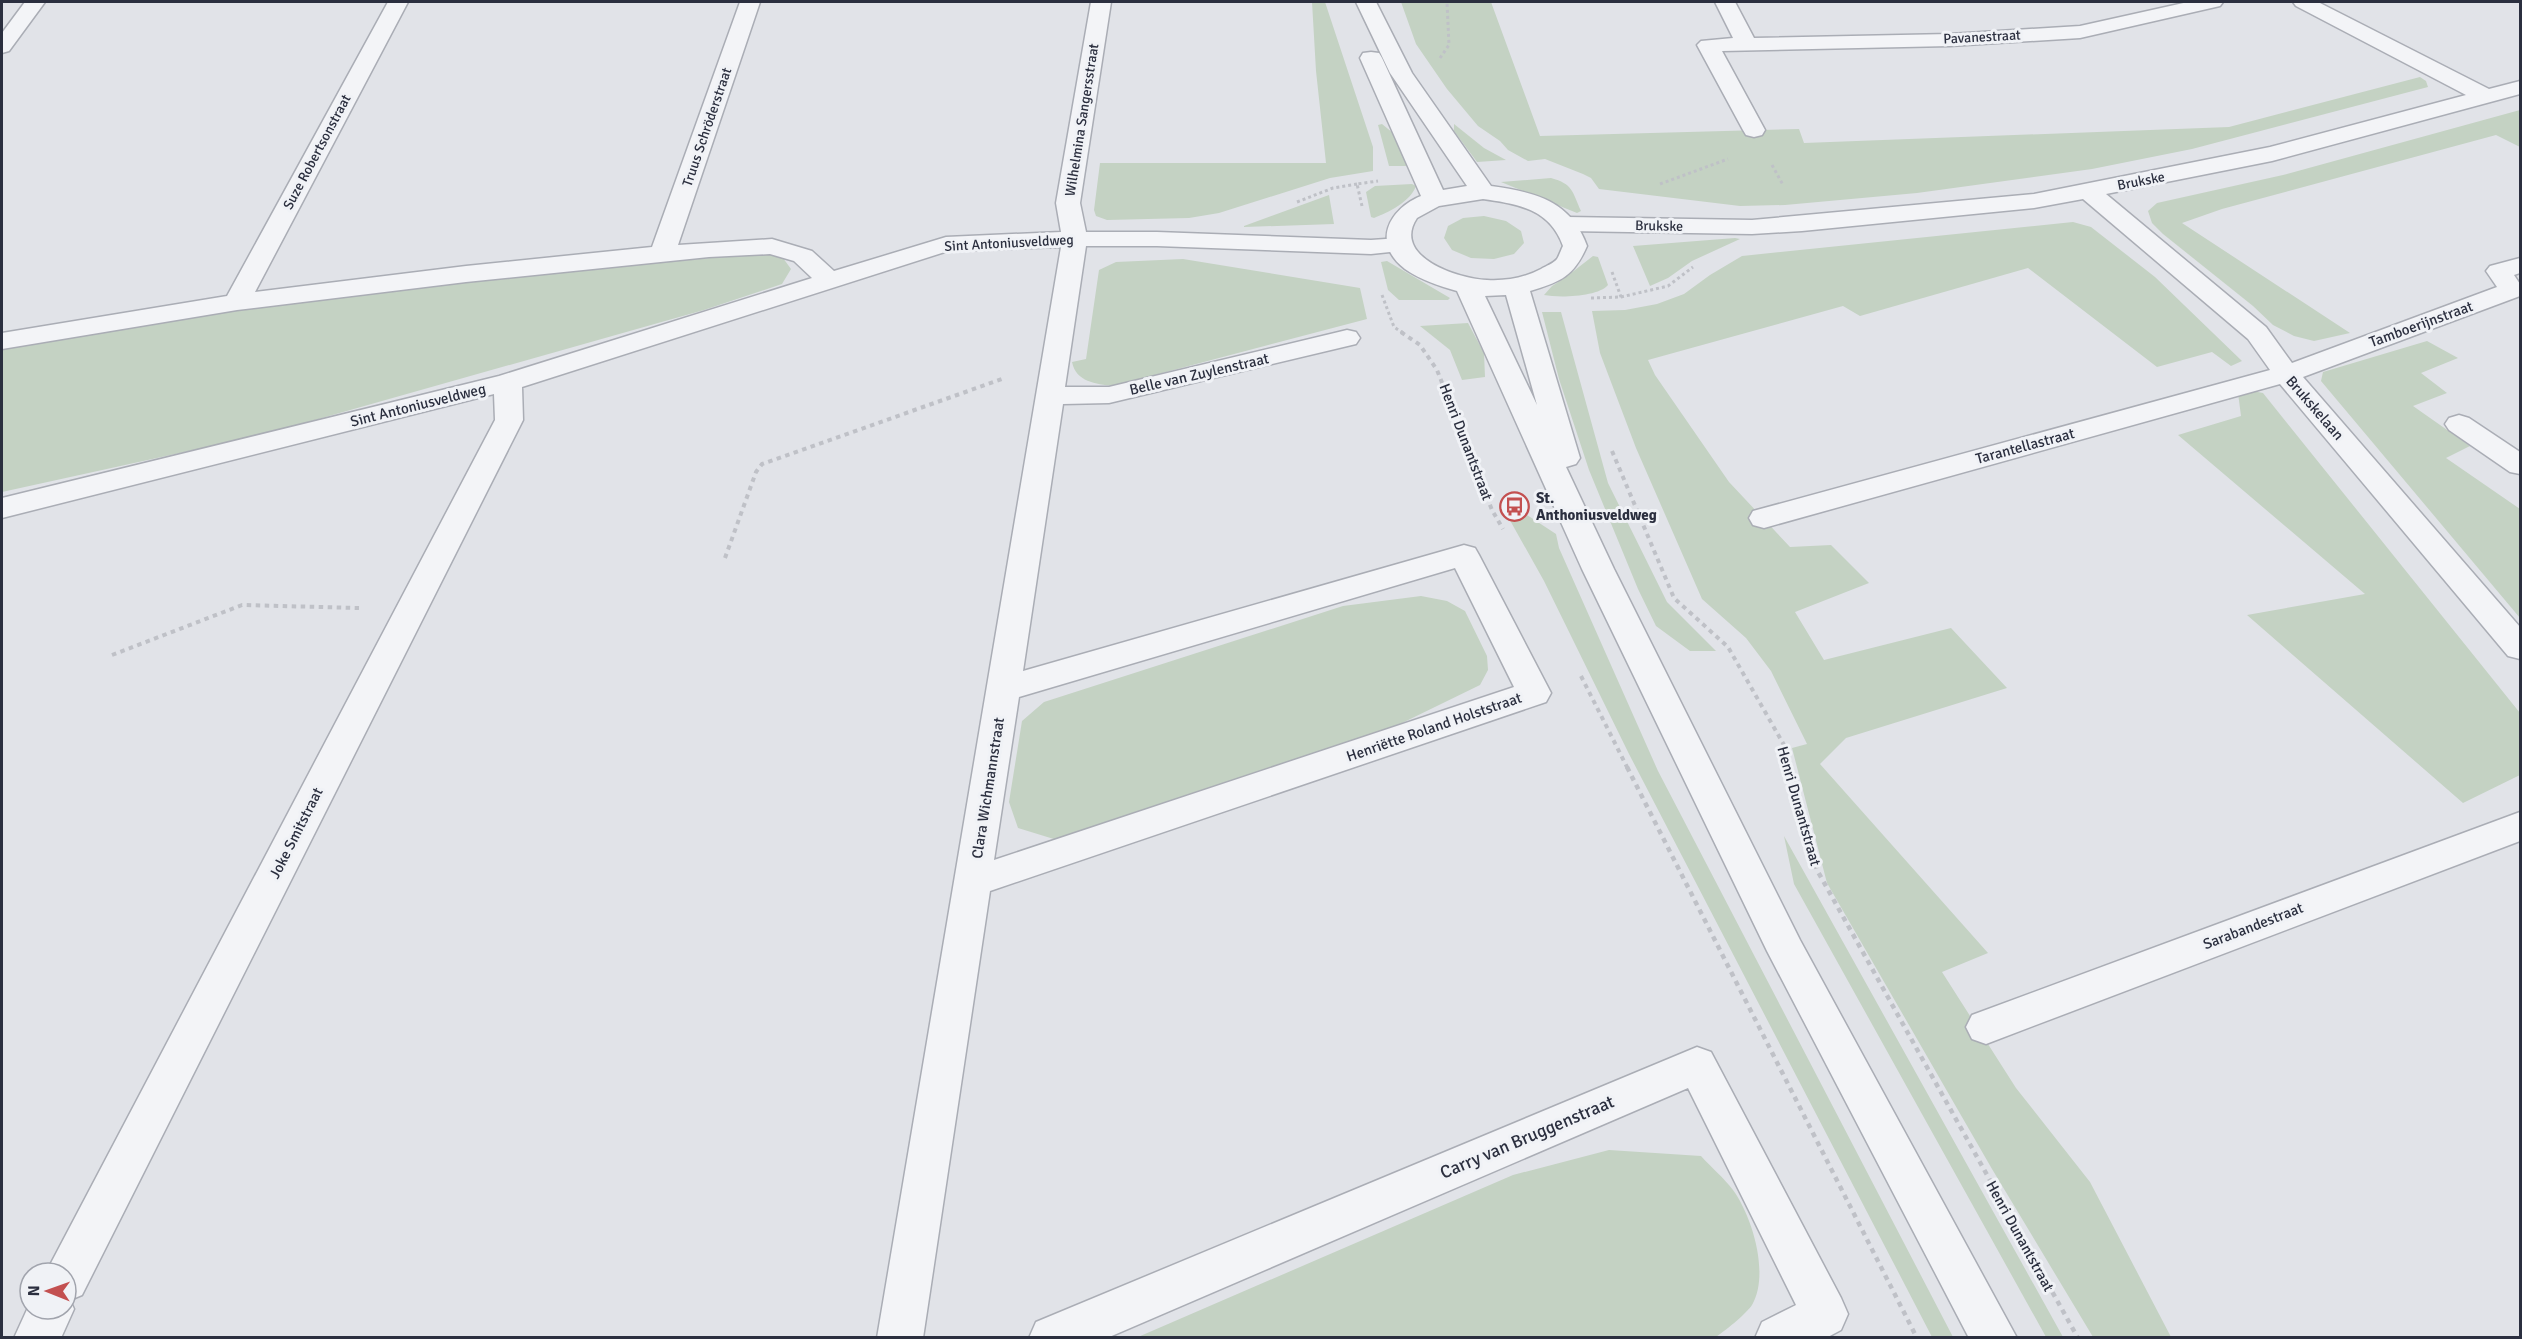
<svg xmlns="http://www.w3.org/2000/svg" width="2522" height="1339" font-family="Signika,sans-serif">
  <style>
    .green { fill: #c4d2c3 }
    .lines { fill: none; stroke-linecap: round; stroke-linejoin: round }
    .minor-casing { stroke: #aaadb5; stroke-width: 3 }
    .tertiary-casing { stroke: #aaadb5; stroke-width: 3 }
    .path-far2 { stroke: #bfc1c7; stroke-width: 3; stroke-dasharray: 3 3; stroke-linecap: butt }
    .path-far1 { stroke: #bfc1c7; stroke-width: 4; stroke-dasharray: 4.5 4.5; stroke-linecap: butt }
    .path { stroke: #bfc1c7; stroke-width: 4.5; stroke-dasharray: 5 5; stroke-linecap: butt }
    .minor { fill: #f3f4f7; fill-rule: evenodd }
    .tertiary { fill: #f3f4f7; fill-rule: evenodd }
    .labels { text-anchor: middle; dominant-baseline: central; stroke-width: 6; stroke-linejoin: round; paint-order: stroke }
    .far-street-label { font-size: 14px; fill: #2b2f3f; stroke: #f0f2f6 }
    .street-label { font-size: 15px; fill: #2b2f3f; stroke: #f0f2f6 }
    .poi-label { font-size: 15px; font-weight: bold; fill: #2b2f3f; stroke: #f0f2f6; text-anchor: start }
    .near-street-label { font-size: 18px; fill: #2b2f3f; stroke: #f0f2f6 }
  </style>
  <rect width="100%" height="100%" fill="#e1e3e8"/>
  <path class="green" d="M 1312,2 L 1325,2 L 1373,147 L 1373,171 L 1330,178 L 1219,213 L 1189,218 L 1107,220 L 1096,216 L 1094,210 L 1100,163 L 1326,163 L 1316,71 Z
    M 1401,2 L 1491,2 L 1540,136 L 1799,129 L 1804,143 L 2229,127 L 2420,77 L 2426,81 L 2428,87 L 2192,149 L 2092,169 L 1917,193 L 1785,205 L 1740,206 L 1599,189 L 1591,178 L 1583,174 L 1545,159 L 1528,161 L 1508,150 L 1500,141 L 1478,126 L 1447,89 L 1416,44 Z
    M 2520,110 L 2520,147 L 2496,135 L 2222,209 L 2182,223 L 2350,333 L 2314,341 L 2294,336 L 2273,325 L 2253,306 L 2163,234 L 2152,223 L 2148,211 L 2157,203 L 2283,175 Z
    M 1382,124 L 1393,133 L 1409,166 L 1389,166 L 1378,125 Z
    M 1454,124 L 1484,148 L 1506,160 L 1477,162 L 1454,131 Z
    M 1551,178 C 1573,184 1572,191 1581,211 L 1577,213 L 1501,182 Z
    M 1412,184 L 1416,186 C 1410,202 1389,212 1374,218 L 1371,217 L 1366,192 L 1375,186 Z
    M 1329,195 L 1334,224 L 1244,227 L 1244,226 Z
    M 1484,216 L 1506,221 L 1521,231 L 1524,243 L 1514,254 L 1494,259 L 1471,258 L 1452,250 L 1444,238 L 1448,226 L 1463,218 Z
    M 2073,222 L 2091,227 L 2155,277 L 2242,361 L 2231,366 L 2212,352 L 2157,367 L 2028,268 L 1860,316 L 1843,306 L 1648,360 L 1655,375 L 1729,482 L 1790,547 L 1831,545 L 1869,583 L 1795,612 L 1824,660 L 1951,628 L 2007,688 L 1846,738 L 1820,764 L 1988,953 L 1942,972 L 2016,1088 L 2090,1182 L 2171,1337 L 2093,1337 L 1992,1169 L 1827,883 L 1792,748 L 1807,744 L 1771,671 L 1746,638 L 1702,599 L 1636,448 L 1600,353 L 1592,311 L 1625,310 L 1657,304 L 1684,294 L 1710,275 L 1742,256 Z
    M 1735,238 L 1740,239 L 1692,261 L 1668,278 L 1650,286 L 1633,246 Z
    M 763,253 L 783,258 L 791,269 L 782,284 L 704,310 L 262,435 L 2,492 L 2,347 L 150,320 L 488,279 Z
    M 1593,256 L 1598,257 L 1608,285 C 1598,297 1559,298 1544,295 L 1552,286 L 1566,277 Z
    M 1183,259 L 1360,288 L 1367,319 L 1113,386 C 1096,384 1076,382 1072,362 L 1086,359 L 1099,270 L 1116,262 Z
    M 1387,261 L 1450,298 L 1448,300 L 1399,300 L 1388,290 L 1381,262 Z
    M 1542,312 L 1561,312 L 1608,483 L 1667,602 L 1716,651 L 1690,651 L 1656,626 L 1638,589 L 1589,470 L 1559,379 Z
    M 1468,323 L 1484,353 L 1485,377 L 1462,380 L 1450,350 L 1420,326 Z
    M 2427,341 L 2458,358 L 2421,373 L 2447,393 L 2413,406 L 2470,446 L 2446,458 L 2520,509 L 2520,618 L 2321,381 L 2323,372 Z
    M 2253,391 L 2263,393 L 2520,713 L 2520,775 L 2463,803 L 2247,615 L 2365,594 L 2178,435 L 2241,416 L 2238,393 Z
    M 1524,513 L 1556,534 L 1559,548 L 1658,771 L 1953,1337 L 1932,1337 L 1629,754 L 1544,581 L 1507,515 Z
    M 1421,596 L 1447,601 L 1465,611 L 1487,656 L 1488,670 L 1480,685 L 1398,725 L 1057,840 L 1018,828 L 1009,802 L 1022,721 L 1044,702 L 1343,606 Z
    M 1784,836 L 2063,1337 L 2046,1337 L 1794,884 Z
    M 1609,1150 L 1701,1156 C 1711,1167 1724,1178 1733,1190 C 1752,1216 1770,1274 1752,1305 C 1747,1313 1723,1333 1714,1338 L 1138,1337 L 1513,1175 Z"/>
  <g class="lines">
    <defs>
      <path id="minor" d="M 25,2 L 45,2 L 9,51 L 2,53 L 2,33 Z
        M 388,2 L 408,2 L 255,292 L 466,266 L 652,247 L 740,2 L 760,2 L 678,245 L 772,239 L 812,251 L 834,271 L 946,237 L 1061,232 L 1056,203 L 1091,2 L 1111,2 L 1080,203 L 1086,232 L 1157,232 L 1371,240 L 1400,238 L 1409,240 L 1412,245 L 1409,250 L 1371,254 L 1157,246 L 1086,246 L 1065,387 L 1109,387 L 1347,330 L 1356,332 L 1360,338 L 1356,344 L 1109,403 L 1063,404 L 1023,671 L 1464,545 L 1475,548 L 1479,555 L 1551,693 L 1546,702 L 990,891 L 923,1338 L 877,1338 L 1061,247 L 948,251 L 522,387 L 523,420 L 82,1295 L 70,1300 L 74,1309 L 61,1338 L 14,1338 L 30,1303 L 30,1309 L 66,1309 L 66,1273 L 47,1273 L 50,1265 L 495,420 L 494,394 L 2,518 L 2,498 L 499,376 L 812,278 L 794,261 L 770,254 L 709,257 L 466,282 L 237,310 L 2,349 L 2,333 L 227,296 ZM 1455,568 L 1514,687 L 994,860 L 1019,697 Z
        M 1715,2 L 1735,2 L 1754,38 L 1950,34 L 2080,26 L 2188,2 L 2223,2 L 2220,6 L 2080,38 L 1950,46 L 1722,51 L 1765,130 L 1762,135 L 1754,137 L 1746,135 L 1743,130 L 1697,45 L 1701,41 L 1733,38 Z
        M 2293,2 L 2318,2 L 2489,89 L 2520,81 L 2520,94 L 2272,161 L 2106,194 L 2266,327 L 2292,363 L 2497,287 L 2486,271 L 2490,266 L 2520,258 L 2520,273 L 2514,275 L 2520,284 L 2520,296 L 2303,377 L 2520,627 L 2520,659 L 2508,656 L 2280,384 L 1764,528 L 1753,525 L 1749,518 L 1753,511 L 2270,370 L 2248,339 L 2083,199 L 2034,208 L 1802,231 L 1752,234 L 1567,231 L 1558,229 L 1555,224 L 1558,219 L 1567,217 L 1752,220 L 2034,194 L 2270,147 L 2466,95 L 2296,6 Z
        M 2459,415 L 2469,418 L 2520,452 L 2520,474 L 2510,472 L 2449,430 L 2445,424 L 2449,418 Z
        M 2520,812 L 2520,841 L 1986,1044 L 1972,1039 L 1966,1027 L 1972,1015 Z
        M 1697,1047 L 1711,1052 L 1841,1298 L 1848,1314 L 1841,1330 L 1826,1338 L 1755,1338 L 1762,1322 L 1796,1305 L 1688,1088 L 1107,1338 L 1029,1338 L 1036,1322 Z"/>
      <path id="tertiary" d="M 1356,2 L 1376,2 L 1412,73 L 1491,186 C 1535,192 1571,201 1587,246 C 1574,276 1561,282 1530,291 L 1580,458 L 1576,464 L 1566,467 L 1614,569 L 1800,940 L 2017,1338 L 1969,1338 L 1767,951 L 1582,569 L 1457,291 C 1439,286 1421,280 1405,269 C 1371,243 1389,209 1421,196 L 1360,58 L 1363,53 L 1371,52 L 1379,53 L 1382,58 L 1443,190 L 1467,186 L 1390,73 ZM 1483,199 C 1518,204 1550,209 1563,246 C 1561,250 1559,256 1557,259 C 1554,263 1546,266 1541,269 C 1524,278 1506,281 1487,280 C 1459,279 1391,257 1417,218 L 1439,206 ZM 1506,295 L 1537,405 L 1485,296 Z"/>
    </defs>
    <use href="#minor" class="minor-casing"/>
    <use href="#tertiary" class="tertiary-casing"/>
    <path class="path-far2" d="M 1440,58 L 1449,45 L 1447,2
      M 1772,165 L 1783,185
      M 1660,184 L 1728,159
      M 1297,202 L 1333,188 L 1357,184
      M 1362,206 L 1357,184 L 1378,181
      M 1612,272 L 1621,297
      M 1382,295 L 1394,327 L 1403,333
      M 1591,298 L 1621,297 L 1668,286 L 1693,267"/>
    <path class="path-far1" d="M 1401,332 L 1420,345 L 1437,370 L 1492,510 L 1503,529
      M 1612,451 L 1674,598 L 1728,647 L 1784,745 L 1790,769
      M 725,558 L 756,472 L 762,464 L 1005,378
      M 112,655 L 242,605 L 359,608
      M 1581,676 L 1628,769"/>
    <path class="path" d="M 1627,767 L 1917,1338
      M 1790,767 L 1817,870 L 2078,1338"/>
    <use href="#minor" class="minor"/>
    <use href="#tertiary" class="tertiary"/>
  </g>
  <defs>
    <symbol id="bus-ring" viewBox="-11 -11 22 22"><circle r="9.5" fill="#f0f2f6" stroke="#c35050" stroke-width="1.5"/><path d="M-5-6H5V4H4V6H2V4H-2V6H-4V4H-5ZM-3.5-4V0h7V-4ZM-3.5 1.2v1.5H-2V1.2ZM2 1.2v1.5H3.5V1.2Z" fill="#c35050"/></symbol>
  </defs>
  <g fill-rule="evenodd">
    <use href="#bus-ring" x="1498" y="490" width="33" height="33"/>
  </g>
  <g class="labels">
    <g class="far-street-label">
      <text transform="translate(1982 37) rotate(-3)">Pavanestraat</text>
      <text transform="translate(1082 120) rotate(-81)">Wilhelmina Sangersstraat</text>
      <text transform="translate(707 127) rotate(-71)">Truus Schröderstraat</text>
      <text transform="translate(317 152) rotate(-62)">Suze Robertsonstraat</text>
      <text transform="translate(2141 181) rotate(-11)">Brukske</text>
      <text transform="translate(1659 226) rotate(1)">Brukske</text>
      <text transform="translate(1009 243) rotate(-3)">Sint Antoniusveldweg</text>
    </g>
    <g class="street-label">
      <text transform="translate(2421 324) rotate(-20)">Tamboerijnstraat</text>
      <text transform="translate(1199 374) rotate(-13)">Belle van Zuylenstraat</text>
      <text transform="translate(418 405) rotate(-14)">Sint Antoniusveldweg</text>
      <text transform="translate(2315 408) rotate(49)">Brukskelaan</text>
      <text transform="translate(1466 442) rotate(69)">Henri Dunantstraat</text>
      <text transform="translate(2025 446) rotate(-15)">Tarantellastraat</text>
      <text transform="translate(1434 727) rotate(-19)">Henriëtte Roland Holststraat</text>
      <text transform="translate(988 788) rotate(-81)">Clara Wichmannstraat</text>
      <text transform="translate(1799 806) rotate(74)">Henri Dunantstraat</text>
      <text transform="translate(296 833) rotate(-63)">Joke Smitstraat</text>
      <text transform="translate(2253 926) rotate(-21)">Sarabandestraat</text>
      <text transform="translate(2020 1236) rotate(61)">Henri Dunantstraat</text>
    </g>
    <g class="poi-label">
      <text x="1536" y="498">St.<tspan x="1536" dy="17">Anthoniusveldweg</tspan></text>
    </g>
    <g class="near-street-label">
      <text transform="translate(1527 1137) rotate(-23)">Carry van Bruggenstraat</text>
    </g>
  </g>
  <rect width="2522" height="1339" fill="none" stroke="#2b2f3f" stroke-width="6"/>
  <g transform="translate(48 1291) rotate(271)"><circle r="28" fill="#f0f2f6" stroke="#a1a4ad" stroke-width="1.5"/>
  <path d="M0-4.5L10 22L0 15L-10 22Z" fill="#c35050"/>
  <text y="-9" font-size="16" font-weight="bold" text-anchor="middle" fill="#2b2f3f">N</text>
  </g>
</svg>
